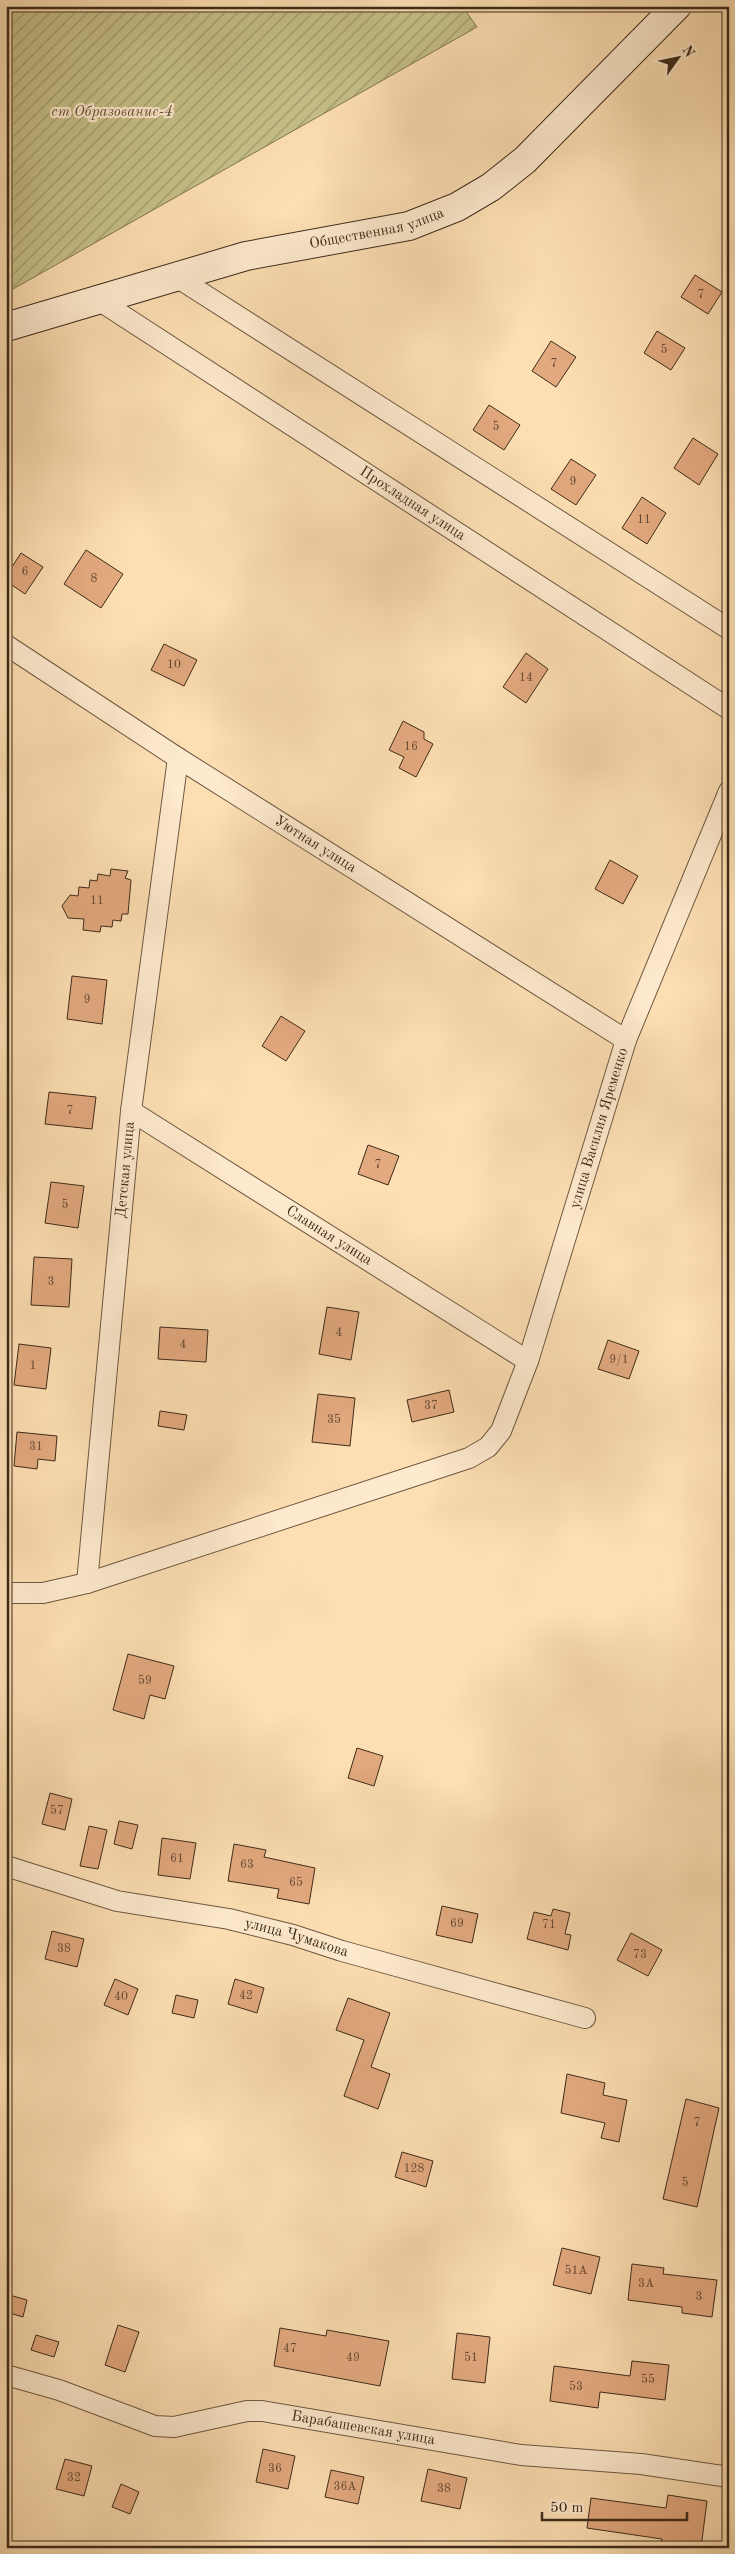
<svg xmlns="http://www.w3.org/2000/svg" width="735" height="2554" font-family="'Old Standard TT',serif">
  <style>
    .garden { fill: url(#garden-furrows); stroke: #827652 }
    .building { fill: #e3a97f; stroke: #3d2b1b }
    .lines { fill: none; stroke-linecap: round; stroke-linejoin: round }
    .street-casing { stroke: #6d5841; stroke-width: 22 }
    .secondary-casing { stroke: #3d2b1b; stroke-width: 30 }
    .street { stroke: #feeace; stroke-width: 20 }
    .secondary { stroke: #feeace; stroke-width: 28 }
    .labels { text-anchor: middle; dominant-baseline: central; stroke-width: 4.5; stroke-linejoin: round; paint-order: stroke }
    .number-label { font-size: 12px; fill: #664a34 }
    .park-label { font-size: 15px; font-style: italic; fill: #5f5036; stroke: #feeace }
    .street-label { font-size: 15px; fill: #3d2b1b; stroke: #feeace }
  </style>
  <defs>
    <pattern id="garden-furrows" width="10" height="10" patternUnits="userSpaceOnUse" patternTransform="scale(1.25)"><rect width="10" height="10" fill="#c6c088"/><path d="M-1 1l2-2M0 10L10 0M9 11l2-2" fill="none" stroke="#a29c6e"/></pattern>
  </defs>
  <rect width="100%" height="100%" fill="#fddfb3"/>
  <filter id="stains"><feTurbulence type="fractalNoise" baseFrequency=".004" numOctaves="4"/><feColorMatrix values="0 0 0 0 .2 0 0 0 0 .09 0 0 0 0 .02 0 0 0 .5 -.17"/></filter>
  <radialGradient id="worn" r=".72"><stop offset=".6" stop-color="#630" stop-opacity="0"/><stop offset="1" stop-color="#630" stop-opacity=".3"/></radialGradient>
  <path class="garden" d="M 6,6 L 462,6 L 477,27 L 6,293 Z"/>
  <path class="building" d="M 695,275 L 722,292 L 708,314 L 681,297 Z
    M 657,331 L 685,348 L 671,370 L 644,353 Z
    M 551,341 L 576,357 L 556,387 L 532,371 Z
    M 489,405 L 520,425 L 504,450 L 473,430 Z
    M 693,438 L 718,454 L 699,485 L 674,468 Z
    M 571,459 L 596,475 L 576,505 L 551,489 Z
    M 642,497 L 666,513 L 647,544 L 622,528 Z
    M 86,550 L 123,574 L 101,608 L 64,584 Z
    M 21,553 L 43,567 L 25,594 L 6,581 L 6,576 Z
    M 164,644 L 197,660 L 184,686 L 151,670 Z
    M 526,653 L 548,669 L 526,703 L 503,687 Z
    M 403,721 L 424,732 L 424,739 L 433,744 L 416,777 L 399,768 L 404,757 L 389,750 Z
    M 610,860 L 638,876 L 623,904 L 595,889 Z
    M 111,869 L 128,871 L 125,878 L 131,880 L 128,914 L 122,914 L 121,921 L 113,920 L 112,927 L 101,926 L 100,932 L 83,930 L 84,919 L 68,918 L 62,906 L 70,895 L 78,896 L 79,887 L 89,888 L 90,880 L 97,881 L 98,874 L 110,876 Z
    M 72,976 L 107,980 L 102,1024 L 67,1019 Z
    M 281,1016 L 305,1031 L 286,1061 L 262,1046 Z
    M 49,1092 L 96,1097 L 92,1129 L 45,1124 Z
    M 368,1145 L 399,1156 L 388,1185 L 358,1174 Z
    M 51,1182 L 84,1186 L 78,1228 L 45,1223 Z
    M 34,1257 L 72,1259 L 69,1307 L 31,1305 Z
    M 327,1307 L 359,1312 L 351,1360 L 319,1354 Z
    M 160,1327 L 208,1330 L 206,1362 L 158,1359 Z
    M 608,1340 L 639,1351 L 629,1379 L 598,1369 Z
    M 19,1344 L 51,1348 L 46,1389 L 14,1385 Z
    M 449,1390 L 454,1412 L 412,1422 L 407,1400 Z
    M 318,1394 L 355,1398 L 350,1446 L 312,1442 Z
    M 160,1411 L 187,1415 L 184,1430 L 158,1426 Z
    M 17,1432 L 57,1436 L 55,1461 L 38,1459 L 37,1469 L 14,1466 Z
    M 128,1654 L 174,1666 L 165,1699 L 150,1695 L 144,1719 L 113,1710 Z
    M 357,1748 L 383,1756 L 374,1786 L 348,1778 Z
    M 50,1793 L 72,1799 L 65,1830 L 42,1824 Z
    M 119,1821 L 138,1825 L 132,1849 L 114,1844 Z
    M 89,1826 L 107,1830 L 98,1869 L 80,1866 Z
    M 162,1838 L 196,1843 L 190,1879 L 158,1875 Z
    M 234,1844 L 266,1850 L 264,1857 L 315,1868 L 309,1904 L 277,1898 L 279,1889 L 228,1881 Z
    M 442,1906 L 478,1914 L 472,1943 L 436,1935 Z
    M 553,1909 L 570,1913 L 565,1934 L 571,1935 L 568,1950 L 527,1939 L 534,1912 L 551,1916 Z
    M 52,1931 L 84,1939 L 77,1967 L 45,1959 Z
    M 631,1933 L 662,1950 L 648,1976 L 617,1960 Z
    M 115,1979 L 138,1989 L 128,2015 L 104,2005 Z
    M 235,1979 L 264,1988 L 257,2013 L 228,2004 Z
    M 176,1995 L 198,2000 L 194,2018 L 172,2013 Z
    M 348,1998 L 390,2013 L 371,2067 L 390,2074 L 378,2109 L 344,2096 L 364,2040 L 336,2030 Z
    M 567,2074 L 605,2083 L 603,2095 L 627,2100 L 619,2142 L 601,2138 L 605,2123 L 561,2113 Z
    M 686,2099 L 719,2108 L 697,2207 L 663,2199 Z
    M 402,2152 L 433,2161 L 426,2187 L 395,2177 Z
    M 562,2248 L 600,2257 L 591,2294 L 553,2285 Z
    M 632,2264 L 664,2268 L 663,2274 L 717,2280 L 712,2317 L 682,2313 L 682,2307 L 628,2300 Z
    M 6,2294 L 27,2300 L 23,2317 L 6,2312 Z
    M 118,2325 L 139,2332 L 125,2372 L 105,2365 Z
    M 280,2328 L 326,2336 L 327,2330 L 389,2341 L 380,2386 L 274,2366 Z
    M 457,2333 L 490,2337 L 485,2383 L 452,2379 Z
    M 36,2335 L 59,2342 L 54,2357 L 31,2350 Z
    M 632,2361 L 669,2365 L 665,2400 L 600,2392 L 598,2408 L 550,2401 L 554,2366 L 630,2376 Z
    M 263,2449 L 295,2456 L 288,2489 L 256,2482 Z
    M 65,2459 L 92,2466 L 84,2496 L 56,2489 Z
    M 428,2469 L 467,2478 L 460,2509 L 421,2501 Z
    M 331,2470 L 364,2477 L 358,2504 L 325,2497 Z
    M 121,2484 L 139,2492 L 130,2514 L 112,2507 Z
    M 668,2495 L 707,2501 L 701,2548 L 660,2548 L 662,2539 L 587,2528 L 591,2498 L 666,2508 Z"/>
  <g class="lines">
    <defs>
      <g id="street">
        <path d="M 175,276 L 729,629"/>
        <path id="s1" d="M 97,299 L 729,709"/>
        <path id="s2" d="M 6,645 L 178,758 L 626,1040"/>
        <path id="s3" d="M 131,1111 L 528,1361"/>
        <path id="s4" d="M 87,1583 L 131,1111 L 178,758"/>
        <path id="s5" d="M 6,1593 L 43,1593 L 87,1583 L 469,1458 L 488,1447 L 501,1431 L 528,1361 L 626,1040 L 729,791"/>
        <path id="s6" d="M 6,1866 L 117,1901 L 229,1919 L 293,1935 L 342,1951 L 585,2018"/>
        <path id="s7" d="M 6,2375 L 59,2390 L 155,2426 L 174,2427 L 247,2411 L 262,2411 L 521,2455 L 641,2464 L 729,2477"/>
      </g>
      <g id="secondary">
        <path id="s8" d="M 6,327 L 246,256 L 409,226 L 457,207 L 491,187 L 525,160 L 677,6"/>
      </g>
    </defs>
    <use href="#street" class="street-casing"/>
    <use href="#secondary" class="secondary-casing"/>
    <use href="#street" class="street"/>
    <use href="#secondary" class="secondary"/>
  </g>
  <g class="labels">
    <g class="number-label">
      <text x="701" y="295">7</text>
      <text x="664" y="350">5</text>
      <text x="554" y="364">7</text>
      <text x="496" y="427">5</text>
      <text x="573" y="482">9</text>
      <text x="644" y="520">11</text>
      <text x="25" y="572">6</text>
      <text x="94" y="579">8</text>
      <text x="174" y="665">10</text>
      <text x="526" y="678">14</text>
      <text x="411" y="747">16</text>
      <text x="97" y="901">11</text>
      <text x="87" y="1000">9</text>
      <text x="70" y="1111">7</text>
      <text x="378" y="1165">7</text>
      <text x="65" y="1205">5</text>
      <text x="51" y="1282">3</text>
      <text x="339" y="1333">4</text>
      <text x="183" y="1345">4</text>
      <text x="619" y="1360">9/1</text>
      <text x="33" y="1366">1</text>
      <text x="431" y="1406">37</text>
      <text x="334" y="1420">35</text>
      <text x="36" y="1447">31</text>
      <text x="145" y="1681">59</text>
      <text x="57" y="1811">57</text>
      <text x="177" y="1859">61</text>
      <text x="247" y="1865">63</text>
      <text x="296" y="1883">65</text>
      <text x="457" y="1924">69</text>
      <text x="549" y="1925">71</text>
      <text x="64" y="1949">38</text>
      <text x="640" y="1955">73</text>
      <text x="246" y="1996">42</text>
      <text x="121" y="1997">40</text>
      <text x="697" y="2123">7</text>
      <text x="414" y="2169">128</text>
      <text x="685" y="2183">5</text>
      <text x="576" y="2271">51А</text>
      <text x="646" y="2284">3А</text>
      <text x="699" y="2297">3</text>
      <text x="290" y="2349">47</text>
      <text x="353" y="2358">49</text>
      <text x="471" y="2358">51</text>
      <text x="648" y="2380">55</text>
      <text x="576" y="2387">53</text>
      <text x="275" y="2469">36</text>
      <text x="74" y="2478">32</text>
      <text x="345" y="2487">36А</text>
      <text x="444" y="2489">38</text>
    </g>
    <g class="park-label">
      <text x="112" y="112">ст Образование-4</text>
    </g>
    <g class="street-label">
      <text stroke="none"><textPath href="#s8" startOffset="384">Общественная улица</textPath></text>
      <text stroke="none"><textPath href="#s1" startOffset="376">Прохладная улица</textPath></text>
      <text stroke="none"><textPath href="#s2" startOffset="368">Уютная улица</textPath></text>
      <text stroke="none"><textPath href="#s5" startOffset="845">улица Василия Яременко</textPath></text>
      <text stroke="none"><textPath href="#s4" startOffset="415">Детская улица</textPath></text>
      <text stroke="none"><textPath href="#s3" startOffset="234">Славная улица</textPath></text>
      <text stroke="none"><textPath href="#s6" startOffset="300">улица Чумакова</textPath></text>
      <text stroke="none"><textPath href="#s7" startOffset="369">Барабашевская улица</textPath></text>
    </g>
  </g>
  <rect width="735" height="2554" fill="none" stroke="#fddfb3" stroke-width="25"/>
  <rect x="8" y="8" width="720" height="2539" fill="none" stroke="#3d2b1b" stroke-width="2.5"/>
  <rect x="12" y="12" width="710" height="2529" fill="none" stroke="#3d2b1b"/>
  <g transform="translate(678 58) rotate(57)" stroke="#feeace" stroke-width="4" paint-order="stroke">
  <path d="M0-4L9 19L0 12L-9 19Z" fill="#3d2b1b"/>
  <text y="-8" font-size="14" font-weight="bold" text-anchor="middle" fill="#3d2b1b">N</text>
  </g>
  <path d="M542 2512v8h145v-8" fill="none" stroke="#3d2b1b" stroke-width="2.5"/>
  <text x="550" y="2512" font-size="15" fill="#3d2b1b" stroke="#feeace" stroke-width="4" paint-order="stroke">50 m</text>
  <rect width="100%" height="100%" filter="url(#stains)"/>
  <rect width="100%" height="100%" fill="url(#worn)"/>
</svg>
